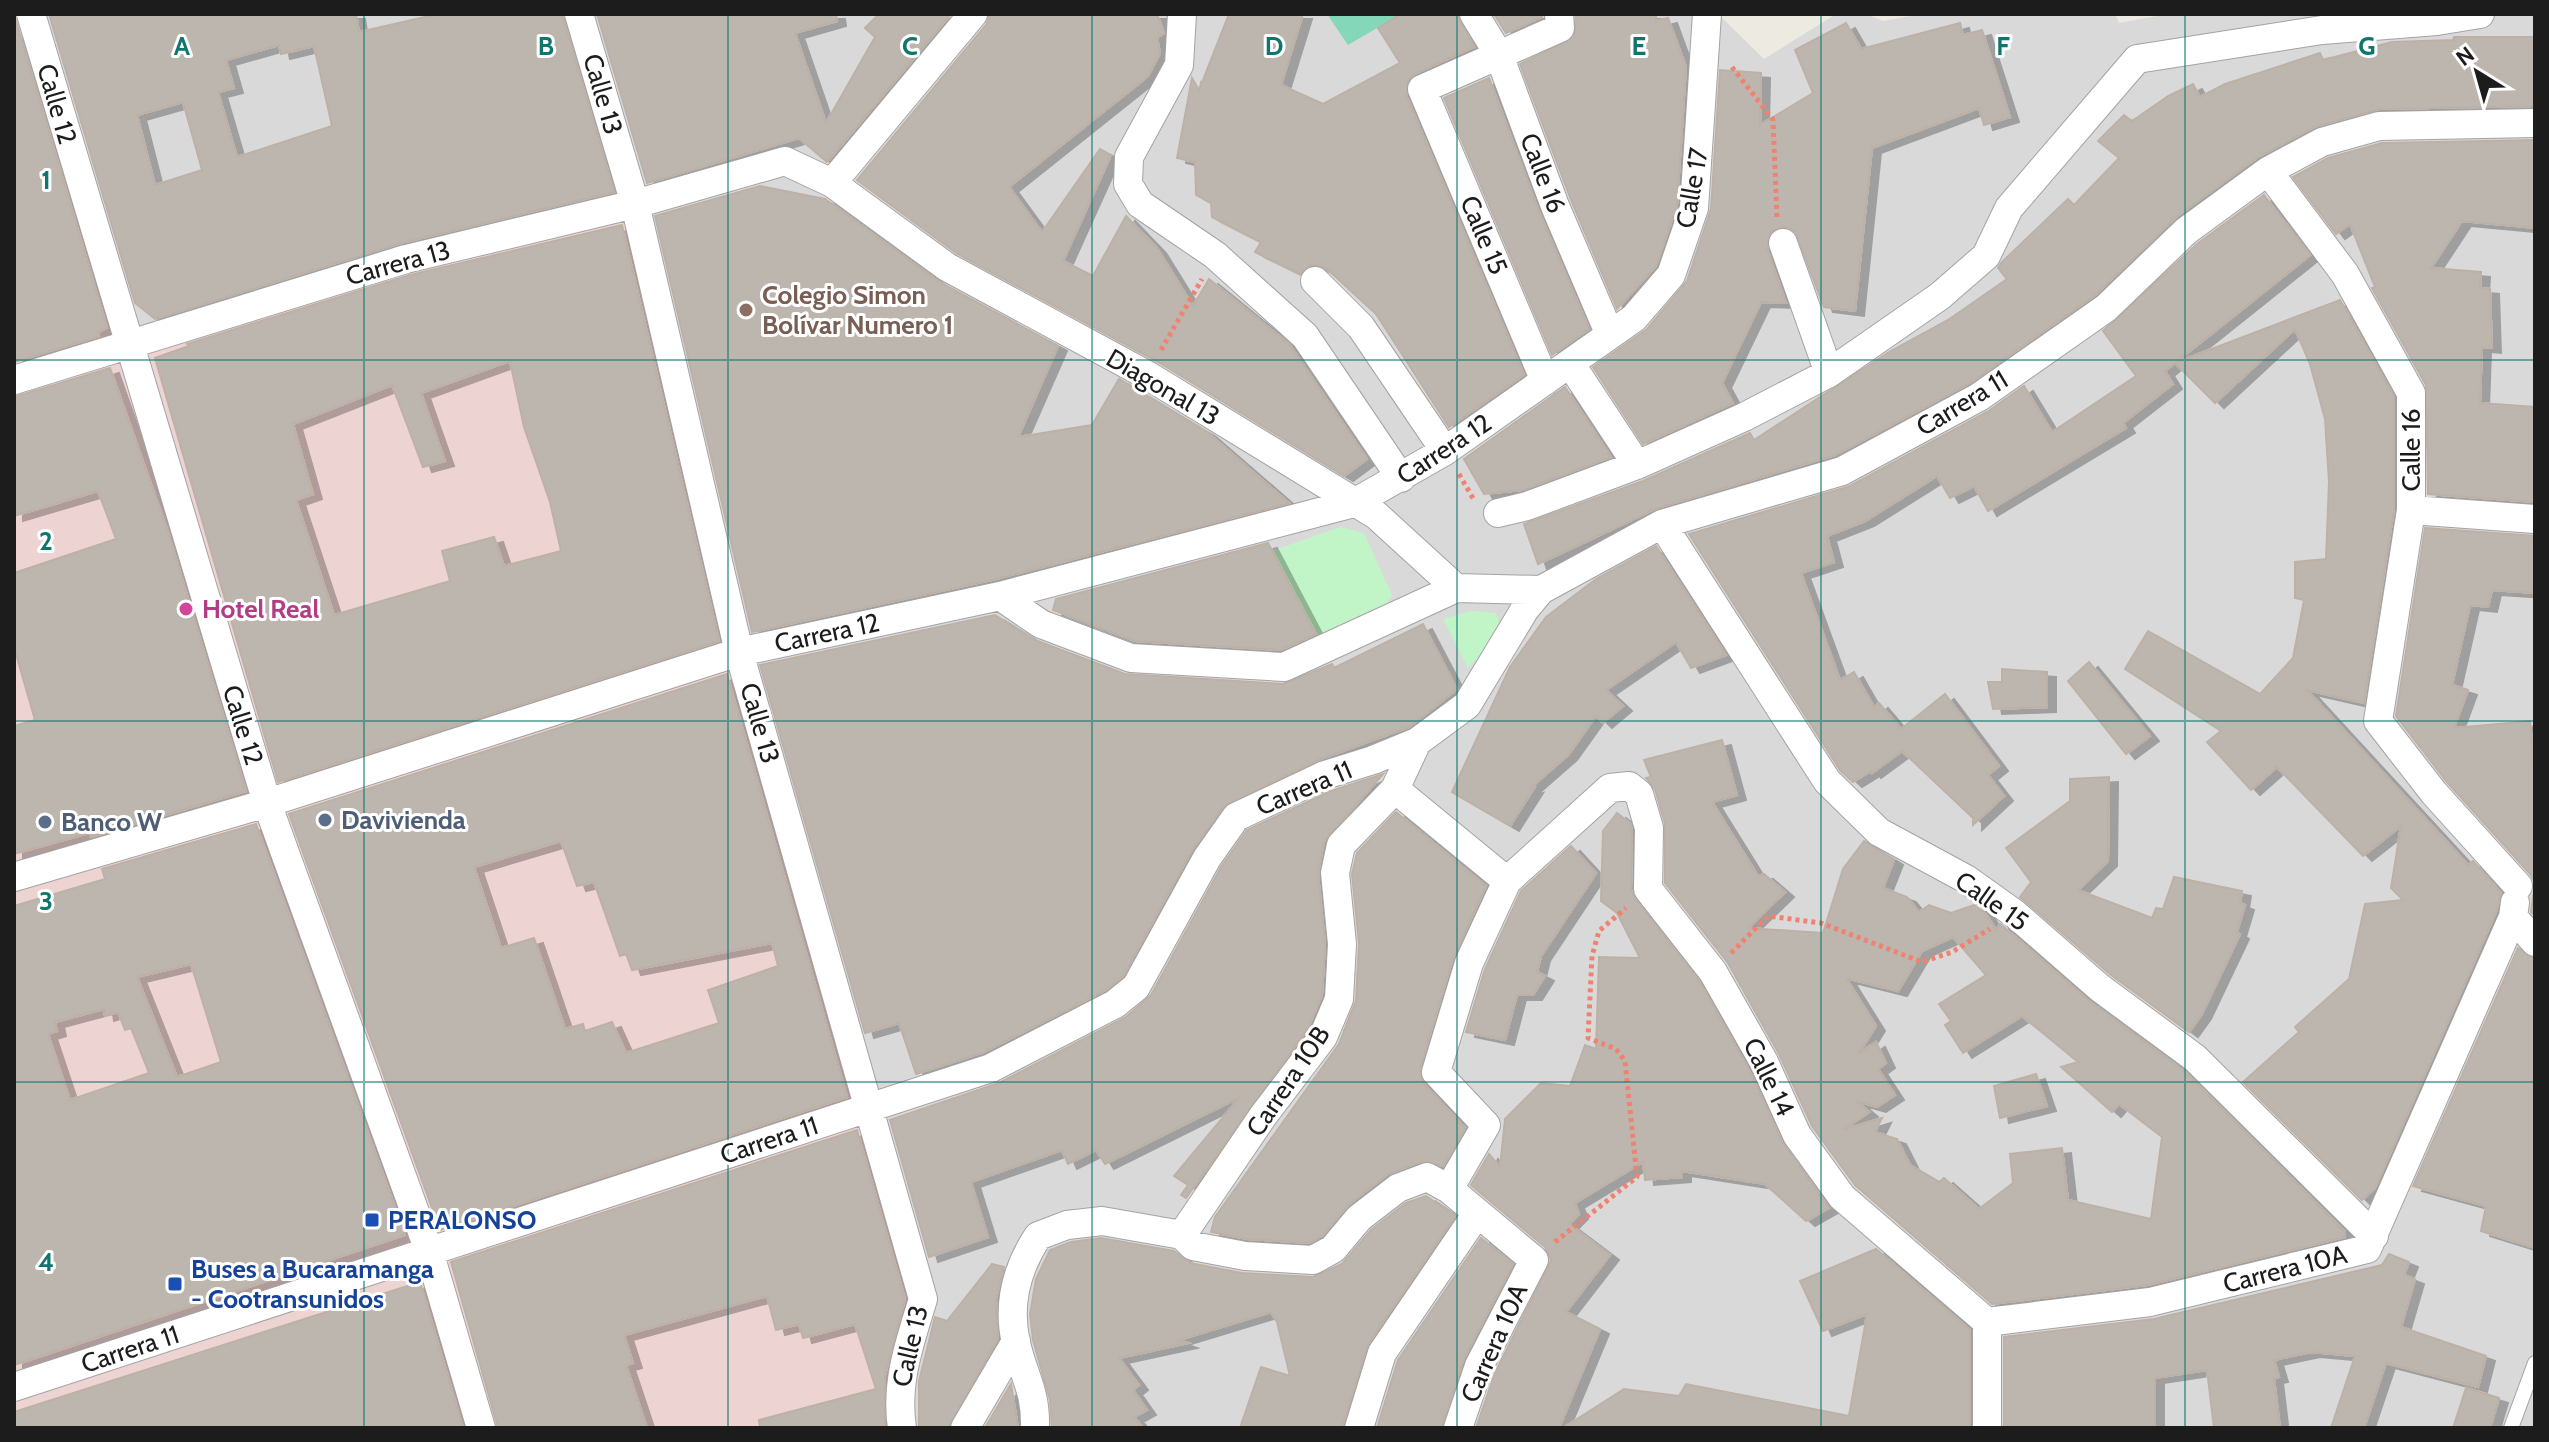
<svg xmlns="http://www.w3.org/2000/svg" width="2549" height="1442" font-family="Cabin,sans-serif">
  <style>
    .residential { fill: #dad9d9 }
    .commercial { fill: #edd4d2 }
    .park { fill: #c1f5c7 }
    .pitch { fill: #85d7ba }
    .building { fill: #bdb6af; stroke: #bdb1a6; stroke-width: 2; fill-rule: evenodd; filter: url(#shadow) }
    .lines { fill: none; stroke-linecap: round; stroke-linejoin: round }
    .lane-casing { stroke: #a3a3a3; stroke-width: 16 }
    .street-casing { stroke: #a3a3a3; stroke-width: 30 }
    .path { stroke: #f08270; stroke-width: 5; stroke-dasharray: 4 4; stroke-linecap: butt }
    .lane { stroke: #fff; stroke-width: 14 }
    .street { stroke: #fff; stroke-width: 28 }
    .grid { fill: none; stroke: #0f766e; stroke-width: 2; stroke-opacity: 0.55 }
    .education-dot { fill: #8d6e63; stroke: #fff; stroke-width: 3 }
    .hotel-dot { fill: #d1479c; stroke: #fff; stroke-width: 3 }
    .service-dot { fill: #5c6f8a; stroke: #fff; stroke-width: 3 }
    .transit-dot { fill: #1a4fb4; stroke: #fff; stroke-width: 3 }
    .labels { text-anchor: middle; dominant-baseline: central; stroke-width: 6; stroke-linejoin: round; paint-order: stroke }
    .street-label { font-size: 26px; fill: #1c1c1c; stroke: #fff }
    .education-label { font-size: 26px; font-weight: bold; fill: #785e54; stroke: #fff; text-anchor: start }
    .hotel-label { font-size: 26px; font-weight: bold; fill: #b23c85; stroke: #fff; text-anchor: start }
    .service-label { font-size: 26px; font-weight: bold; fill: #4e5e75; stroke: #fff; text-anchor: start }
    .transit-label { font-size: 26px; font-weight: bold; fill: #164399; stroke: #fff; text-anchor: start }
    .grid-label { font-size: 26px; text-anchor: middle; font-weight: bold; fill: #0f766e; stroke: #fff; stroke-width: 6; stroke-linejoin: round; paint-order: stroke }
  </style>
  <defs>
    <filter id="shadow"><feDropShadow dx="9" dy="5" stdDeviation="0" flood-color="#0004"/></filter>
  </defs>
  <rect width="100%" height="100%" fill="#edeae2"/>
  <path class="residential" d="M 39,14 L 1718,14 L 1764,59 L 1836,14 L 1866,14 L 1883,21 L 1922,14 L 2115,14 L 2119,23 L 2168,14 L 2535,14 L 2535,1428 L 892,1428 L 886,1386 L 917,1293 L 139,329 Z"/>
  <path class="commercial" d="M 14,14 L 39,14 L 139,329 L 625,199 L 917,1293 L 886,1386 L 892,1428 L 14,1428 Z"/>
  <path class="park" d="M 1340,527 L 1364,533 L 1392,595 L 1387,604 L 1319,640 L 1272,551 Z
    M 1470,611 L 1496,613 L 1503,633 L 1468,668 L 1443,619 Z"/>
  <path class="pitch" d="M 1327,14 L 1401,14 L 1348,45 Z"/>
  <path class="building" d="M 14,14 L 107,328 L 98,332 L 99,336 L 14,362 Z
    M 49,14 L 356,14 L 359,32 L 438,14 L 562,14 L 614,192 L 401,243 L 155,319 L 135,303 ZM 279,45 L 281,54 L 314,46 L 332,126 L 237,157 L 218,92 L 234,88 L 226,60 ZM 183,102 L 202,170 L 155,185 L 137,115 Z
    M 597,14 L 836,14 L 837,21 L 795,33 L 826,123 L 875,37 L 865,28 L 879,14 L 951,14 L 827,162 L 799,138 L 647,183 Z
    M 990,14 L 1157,14 L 1164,33 L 1157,38 L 1160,53 L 1148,76 L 1009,187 L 1042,232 L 1100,149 L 1111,155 L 1063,261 L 1093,276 L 1126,216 L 1157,248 L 1193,306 L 1209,279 L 1289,344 L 1367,459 L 1344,476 L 1155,360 L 956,253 L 857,180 L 986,25 Z
    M 1229,14 L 1303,14 L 1281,85 L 1323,104 L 1400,63 L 1378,28 L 1401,14 L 1457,14 L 1474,47 L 1414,74 L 1408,80 L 1406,95 L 1524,375 L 1449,427 L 1376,314 L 1327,269 L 1311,264 L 1300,274 L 1255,252 L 1261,242 L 1212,217 L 1211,203 L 1196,195 L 1195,162 L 1177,158 L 1192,78 L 1199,90 Z
    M 1494,14 L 1542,14 L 1542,17 L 1506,33 Z
    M 1576,14 L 1656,14 L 1656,21 L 1668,18 L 1686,67 L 1677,205 L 1656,266 L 1617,309 L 1571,200 L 1520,64 L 1574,37 Z
    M 1846,23 L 1861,49 L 1960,23 L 1963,35 L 1982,30 L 2010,117 L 1984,125 L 1979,108 L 1872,148 L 1855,311 L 1824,307 L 1795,231 L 1785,226 L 1771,231 L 1767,249 L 1786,303 L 1761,302 L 1722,383 L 1733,403 L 1643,444 L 1593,367 L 1647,329 L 1687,281 L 1711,209 L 1720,70 L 1761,73 L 1760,125 L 1813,93 L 1795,50 Z
    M 2454,37 L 2535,37 L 2535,106 L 2379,109 L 2314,127 L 2258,157 L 2176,217 L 2095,295 L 1970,383 L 1835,455 L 1657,508 L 1538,564 L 1524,524 L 1643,481 L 1750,433 L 1754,440 L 1889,352 L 1948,320 L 2007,279 L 1998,268 L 2001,263 L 2068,199 L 2074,205 L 2119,158 L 2098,141 L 2124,115 L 2132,121 L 2168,96 L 2193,84 L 2200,97 L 2225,84 L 2320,53 L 2323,60 L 2392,42 L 2453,40 Z
    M 1489,78 L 1539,212 L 1589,329 L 1552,355 L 1444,98 Z
    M 2535,140 L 2535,228 L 2462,221 L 2431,268 L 2481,272 L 2480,288 L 2490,289 L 2492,348 L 2482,347 L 2480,403 L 2535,407 L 2535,502 L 2428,494 L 2426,385 L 2372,288 L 2375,287 L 2350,224 L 2336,234 L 2293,177 L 2328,158 L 2382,143 Z
    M 760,186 L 825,199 L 939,282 L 1058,346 L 1018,437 L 1092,425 L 1119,379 L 1207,432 L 1289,503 L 996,579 L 752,632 L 655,216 Z
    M 2264,195 L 2310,255 L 2165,371 L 2173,384 L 2123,423 L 2126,428 L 1988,511 L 1974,486 L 1950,498 L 1937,476 L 1865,521 L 1827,536 L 1834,562 L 1801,573 L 1840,680 L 1854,672 L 1874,707 L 1879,703 L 1901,729 L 1945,694 L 1999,766 L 1988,775 L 2004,796 L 1973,825 L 1973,818 L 1902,751 L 1872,773 L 1871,771 L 1853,782 L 1840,770 L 1689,534 L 1850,486 L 1987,412 L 2024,386 L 2052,432 L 2136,376 L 2103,331 L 2197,244 Z
    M 622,225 L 719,641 L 278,782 L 155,358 L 189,346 L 187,344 L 410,275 ZM 510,361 L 524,427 L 550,502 L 561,551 L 504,566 L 494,537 L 442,551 L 450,581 L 334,615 L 296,500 L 313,494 L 293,424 L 392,385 L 423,467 L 445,461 L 421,393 Z
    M 2340,300 L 2394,397 L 2394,509 L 2364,703 L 2307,690 L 2468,865 L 2473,861 L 2501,893 L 2496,912 L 2375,1188 L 2362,1200 L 2243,1082 L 2299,1032 L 2295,1027 L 2349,979 L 2365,904 L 2403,900 L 2391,888 L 2401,826 L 2363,856 L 2277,767 L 2251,790 L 2207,742 L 2221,731 L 2125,669 L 2148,631 L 2260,694 L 2293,658 L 2304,600 L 2295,598 L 2295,562 L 2326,559 L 2329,482 L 2325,419 L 2310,364 L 2295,329 L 2215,403 L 2175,363 Z
    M 110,368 L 168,532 L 246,791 L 91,837 L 89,833 L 14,854 L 14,726 L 35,720 L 14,647 L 14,573 L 116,539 L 98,491 L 14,516 L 14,397 Z
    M 1565,387 L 1611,457 L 1522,490 L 1484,494 L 1464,459 Z
    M 2425,528 L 2535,536 L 2535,593 L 2492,590 L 2488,607 L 2470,605 L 2452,685 L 2468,690 L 2454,728 L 2530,721 L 2535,776 L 2535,916 L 2531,912 L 2535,883 L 2531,875 L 2447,782 L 2396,716 Z
    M 1268,543 L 1316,634 L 1281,650 L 1135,641 L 1053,610 L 1056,599 Z
    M 1656,546 L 1726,655 L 1691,668 L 1676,642 L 1606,690 L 1623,706 L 1603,723 L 1596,716 L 1568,755 L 1528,790 L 1534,788 L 1510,826 L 1452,792 L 1510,667 L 1546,617 L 1596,579 Z
    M 995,615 L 1035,640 L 1125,674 L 1283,684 L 1332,664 L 1334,668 L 1423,624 L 1457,689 L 1409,727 L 1318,760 L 1223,807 L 1192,850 L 1123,976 L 1106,990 L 984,1052 L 916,1074 L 899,1023 L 865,1033 L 760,665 Z
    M 2089,662 L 2150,736 L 2126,754 L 2068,681 Z
    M 2002,669 L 2047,672 L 2047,707 L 1993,709 L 1988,682 L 2002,682 Z
    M 727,674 L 847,1097 L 440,1230 L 289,814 ZM 561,841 L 577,886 L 594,882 L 620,956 L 626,954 L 632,970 L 772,943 L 778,966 L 708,990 L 719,1023 L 626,1053 L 612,1022 L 585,1031 L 583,1024 L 565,1029 L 534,938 L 501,948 L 474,867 Z
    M 1722,740 L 1737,795 L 1712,802 L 1758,876 L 1764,874 L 1785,892 L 1748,928 L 1823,933 L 1843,869 L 1864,841 L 1894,860 L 1883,888 L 1907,897 L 1919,912 L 1929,905 L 1951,913 L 1974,905 L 1986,914 L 1996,930 L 2000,924 L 2004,927 L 2090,1002 L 2184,1071 L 2345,1232 L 2345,1237 L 2147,1285 L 1992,1304 L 1855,1185 L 1812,1126 L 1779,1054 L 1728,963 L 1665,883 L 1665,824 L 1655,789 L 1646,778 L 1651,777 L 1644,760 ZM 1953,937 L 1986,975 L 1939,1004 L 1951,1021 L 1945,1025 L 1963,1053 L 2022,1016 L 2078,1062 L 2061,1067 L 2112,1112 L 2119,1104 L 2162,1137 L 2151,1219 L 2068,1200 L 2062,1148 L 2010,1154 L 2013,1183 L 1979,1209 L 1944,1178 L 1939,1182 L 1910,1165 L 1897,1139 L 1875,1132 L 1882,1118 L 1843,1130 L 1869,1112 L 1856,1101 L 1877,1107 L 1895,1095 L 1878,1069 L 1886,1063 L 1876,1042 L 1859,1053 L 1876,1026 L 1846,978 L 1898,991 L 1922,951 Z
    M 1383,774 L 1324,841 L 1318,874 L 1325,944 L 1322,995 L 1308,1028 L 1186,1198 L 1181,1195 L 1188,1185 L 1174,1176 L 1240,1097 L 1105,1164 L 1096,1150 L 1068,1164 L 1062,1150 L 971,1182 L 988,1237 L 929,1257 L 890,1120 L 999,1083 L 1126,1017 L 1151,995 L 1221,867 L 1247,830 L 1331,791 Z
    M 2109,777 L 2108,861 L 2078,890 L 2152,918 L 2156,908 L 2163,909 L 2174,877 L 2242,891 L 2240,903 L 2245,905 L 2237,932 L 2240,934 L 2202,1014 L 2189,1032 L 2111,975 L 2020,897 L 2031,882 L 2006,848 L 2070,801 L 2070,779 Z
    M 1396,812 L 1486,886 L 1453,958 L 1420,1068 L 1424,1084 L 1465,1128 L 1443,1166 L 1422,1161 L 1388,1174 L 1348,1205 L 1322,1236 L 1309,1243 L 1247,1239 L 1211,1232 L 1215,1217 L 1339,1044 L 1356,1000 L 1359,943 L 1352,874 L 1357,853 Z
    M 1617,813 L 1630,823 L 1632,830 L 1631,889 L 1635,899 L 1699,981 L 1749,1070 L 1782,1142 L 1829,1208 L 1806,1221 L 1765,1184 L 1682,1171 L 1682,1177 L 1645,1180 L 1643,1162 L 1575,1203 L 1579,1214 L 1569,1224 L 1610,1255 L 1566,1312 L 1600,1329 L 1559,1428 L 1476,1428 L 1495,1373 L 1551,1260 L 1545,1247 L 1471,1185 L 1489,1154 L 1500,1167 L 1505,1119 L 1541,1083 L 1570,1086 L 1585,1045 L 1596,1049 L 1599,957 L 1640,958 L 1617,913 L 1601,901 L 1603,831 Z
    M 256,824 L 405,1235 L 14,1365 L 14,906 L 105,879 L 102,869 ZM 191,964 L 221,1062 L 177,1077 L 137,977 ZM 104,1009 L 105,1016 L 118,1012 L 125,1030 L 131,1028 L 149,1073 L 70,1100 L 48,1034 L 57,1031 L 55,1022 Z
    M 1571,846 L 1596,873 L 1541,956 L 1537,972 L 1545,976 L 1533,995 L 1517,995 L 1505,1040 L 1466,1032 L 1485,969 L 1521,891 Z
    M 2518,948 L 2535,959 L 2535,1248 L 2481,1231 L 2486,1206 L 2413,1186 Z
    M 2036,1074 L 2047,1106 L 2000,1118 L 1994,1086 Z
    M 857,1130 L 905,1299 L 885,1375 L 885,1428 L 760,1428 L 759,1420 L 876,1389 L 855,1324 L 803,1338 L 799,1324 L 776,1330 L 767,1296 L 624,1335 L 633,1363 L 626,1365 L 647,1428 L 498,1428 L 451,1262 Z
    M 1426,1196 L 1455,1216 L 1368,1344 L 1342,1428 L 1240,1428 L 1261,1367 L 1290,1376 L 1277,1322 L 1271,1312 L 1179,1340 L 1188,1343 L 1119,1358 L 1139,1385 L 1133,1390 L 1147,1410 L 1134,1417 L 1143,1428 L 1052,1428 L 1050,1400 L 1033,1340 L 1030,1314 L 1036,1279 L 1050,1250 L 1071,1242 L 1101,1238 L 1174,1251 L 1190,1263 L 1242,1273 L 1313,1277 L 1342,1264 L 1371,1230 L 1406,1203 Z
    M 1481,1238 L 1513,1264 L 1464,1358 L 1441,1428 L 1377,1428 L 1398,1360 Z
    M 1876,1249 L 1970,1330 L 1970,1428 L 1563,1428 L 1624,1389 L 1679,1396 L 1686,1384 L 1849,1416 L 1867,1314 L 1823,1331 L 1800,1281 Z
    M 2389,1254 L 2409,1262 L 2404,1275 L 2415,1279 L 2401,1327 L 2486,1356 L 2478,1387 L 2386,1363 L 2364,1428 L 2331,1428 L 2355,1356 L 2311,1352 L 2274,1360 L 2279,1377 L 2274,1378 L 2280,1428 L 2214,1428 L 2207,1370 L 2155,1378 L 2155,1428 L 2004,1428 L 2004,1337 L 2154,1319 L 2382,1265 Z
    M 992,1264 L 1004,1267 L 996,1299 L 998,1338 L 948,1428 L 919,1427 L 919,1381 L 935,1317 L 947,1321 Z
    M 420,1282 L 463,1428 L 14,1428 L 14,1412 Z
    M 1011,1384 L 1018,1428 L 985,1428 Z
    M 2466,1388 L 2499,1398 L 2490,1428 L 2453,1428 Z"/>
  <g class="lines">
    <defs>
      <path id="lane" d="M 2511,1428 L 2535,1363"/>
      <path id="street" d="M 31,14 L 267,803 L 429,1251 L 481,1428
        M 579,14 L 635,204 L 739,652 L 923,1299 C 910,1342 895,1382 902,1428
        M 1182,14 L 1179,65 L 1129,157 L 1128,184 L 1140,204 L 1215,255 L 1305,336 L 1401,478
        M 1474,14 L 1499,55 L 1555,206 L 1610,335
        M 2268,171 L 2345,274 L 2411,393 L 2411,510 L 2378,721 L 2434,793 L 2518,886
        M 832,183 L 973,14
        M 1783,243 L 1829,373
        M 1315,281 L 1361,327 L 1445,451
        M 1570,363 L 1637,465
        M 14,380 L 406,259 L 635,204 L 785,161 L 832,183 L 947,267 L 1147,375 L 1376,515 L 1456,588 L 1541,590
        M 1545,381 L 1422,89 L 1560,28 L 1559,14
        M 2411,510 L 2535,519
        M 1498,513 L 1527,506 L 1637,465 L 1744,417 L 1829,373 L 1940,296 L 1986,256 L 2009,208 L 2137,59 L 2322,30 L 2437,21 L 2480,14
        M 1662,524 L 1827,781 L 1879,832 L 1966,879 L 2015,914 L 2100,988 L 2195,1058 L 2374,1236
        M 1000,596 L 1041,624 L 1131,658 L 1284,667 L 1456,588
        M 1395,789 L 1507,881
        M 14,877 L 267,803 L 739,652 L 1000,596 L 1354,503 L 1445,451 L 1634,318 L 1671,275 L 1694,208 L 1707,14
        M 2515,902 L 2513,917 L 2535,942
        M 1449,1189 L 1486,1125 L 1436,1072 L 1469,963 L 1507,881 L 1610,788 L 1629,786 L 1639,794 L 1649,828 L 1648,889 L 1713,972 L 1764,1062 L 1797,1135 L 1842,1197 L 1987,1322
        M 1182,1235 L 1263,1116 L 1323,1037 L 1339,999 L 1342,944 L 1335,873 L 1341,845 L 1395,789 L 1417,742 L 1467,705 L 1525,609 L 1541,590 L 1662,524 L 1842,471 L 1979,397 L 2106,308 L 2186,231 L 2268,171 L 2322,142 L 2379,126 L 2535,123
        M 1987,1322 L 2150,1302 L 2367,1249 L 2513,917
        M 14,1387 L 991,1068 L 1115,1004 L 1136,987 L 1207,858 L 1236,817 L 1325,775 L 1373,760 L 1417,742
        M 965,1428 L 1016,1341
        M 1035,1428 C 1036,1390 1024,1378 1016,1343 C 1007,1304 1017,1268 1038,1236 L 1067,1225 L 1102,1221 L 1182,1235 L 1193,1246 L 1245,1256 L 1313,1260 L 1333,1249 L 1359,1218 L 1398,1188 L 1427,1177 L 1449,1189 L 1534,1260 L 1479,1366 L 1458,1428
        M 1359,1428 L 1382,1353 L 1476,1215
        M 1987,1428 L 1987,1322"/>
    </defs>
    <use href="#lane" class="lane-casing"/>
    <use href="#street" class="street-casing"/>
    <path class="path" d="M 1732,67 L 1773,120 L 1777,219
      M 1161,350 L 1202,279
      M 1459,474 L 1474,500
      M 1731,953 L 1768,916 L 1821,923 L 1922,962 L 1952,952 L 1990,929
      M 1555,1242 L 1637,1177 L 1625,1061 L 1616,1049 L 1588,1038 L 1592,956 L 1599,931 L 1626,908"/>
    <use href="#lane" class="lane"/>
    <use href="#street" class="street"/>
  </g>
  <path class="grid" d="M 364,14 L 364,1428M 728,14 L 728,1428M 1092,14 L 1092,1428M 1457,14 L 1457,1428M 1821,14 L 1821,1428M 2185,14 L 2185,1428M 14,360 L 2535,360M 14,721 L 2535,721M 14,1082 L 2535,1082"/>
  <circle class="education-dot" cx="746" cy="310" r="8"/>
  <circle class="hotel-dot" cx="186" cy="609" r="8"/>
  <g class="service-dot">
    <circle cx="325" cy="820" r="8"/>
    <circle cx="45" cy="822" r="8"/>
  </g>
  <g class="transit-dot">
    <rect x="364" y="1212" width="16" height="16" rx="4"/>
    <rect x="167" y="1276" width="16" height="16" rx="4"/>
  </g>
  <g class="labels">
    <g class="street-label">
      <text transform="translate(603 94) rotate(74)">Calle 13</text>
      <text transform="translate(57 104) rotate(74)">Calle 12</text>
      <text transform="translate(1543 173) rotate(69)">Calle 16</text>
      <text transform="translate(1692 188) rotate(-80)">Calle 17</text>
      <text transform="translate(1484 235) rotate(67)">Calle 15</text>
      <text transform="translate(398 263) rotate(-15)">Carrera 13</text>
      <text transform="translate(1163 387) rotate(30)">Diagonal 13</text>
      <text transform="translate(1962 403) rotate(-31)">Carrera 11</text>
      <text transform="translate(1444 449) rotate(-33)">Carrera 12</text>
      <text transform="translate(2411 450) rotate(-90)">Calle 16</text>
      <text transform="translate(827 633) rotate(-12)">Carrera 12</text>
      <text transform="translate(760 723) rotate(74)">Calle 13</text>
      <text transform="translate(243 725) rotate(73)">Calle 12</text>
      <text transform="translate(1304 788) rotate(-23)">Carrera 11</text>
      <text transform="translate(1992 901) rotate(35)">Calle 15</text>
      <text transform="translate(1769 1077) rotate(64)">Calle 14</text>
      <text transform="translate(1288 1081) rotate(-56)">Carrera 10B</text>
      <text transform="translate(769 1140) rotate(-18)">Carrera 11</text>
      <text transform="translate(2285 1269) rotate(-14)">Carrera 10A</text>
      <text transform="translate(1494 1343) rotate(-66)">Carrera 10A</text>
      <text transform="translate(910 1346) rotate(-77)">Calle 13</text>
      <text transform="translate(130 1349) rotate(-18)">Carrera 11</text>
    </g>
    <g class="education-label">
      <text x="762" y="295">Colegio Simon<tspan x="762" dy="30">Bolívar Numero 1</tspan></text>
    </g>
    <g class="hotel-label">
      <text x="202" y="609">Hotel Real</text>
    </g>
    <g class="service-label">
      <text x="341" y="820">Davivienda</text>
      <text x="61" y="822">Banco W</text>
    </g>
    <g class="transit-label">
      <text x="388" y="1220">PERALONSO</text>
      <text x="191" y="1269">Buses a Bucaramanga<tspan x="191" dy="30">- Cootransunidos</tspan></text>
    </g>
  </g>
  <g class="grid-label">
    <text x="182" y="55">A</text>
    <text x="546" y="55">B</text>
    <text x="910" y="55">C</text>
    <text x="1274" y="55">D</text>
    <text x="1639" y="55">E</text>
    <text x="2003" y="55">F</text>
    <text x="2367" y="55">G</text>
    <text x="46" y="189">1</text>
    <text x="46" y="550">2</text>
    <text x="46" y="910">3</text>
    <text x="46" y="1271">4</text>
  </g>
  <rect width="2549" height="1442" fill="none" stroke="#1c1c1c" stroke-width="32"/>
  <g transform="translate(2477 72) rotate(323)" stroke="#ffffff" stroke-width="6" paint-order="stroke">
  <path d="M0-6L14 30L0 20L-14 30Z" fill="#1c1c1c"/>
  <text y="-12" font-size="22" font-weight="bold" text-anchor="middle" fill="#1c1c1c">N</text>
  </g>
</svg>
